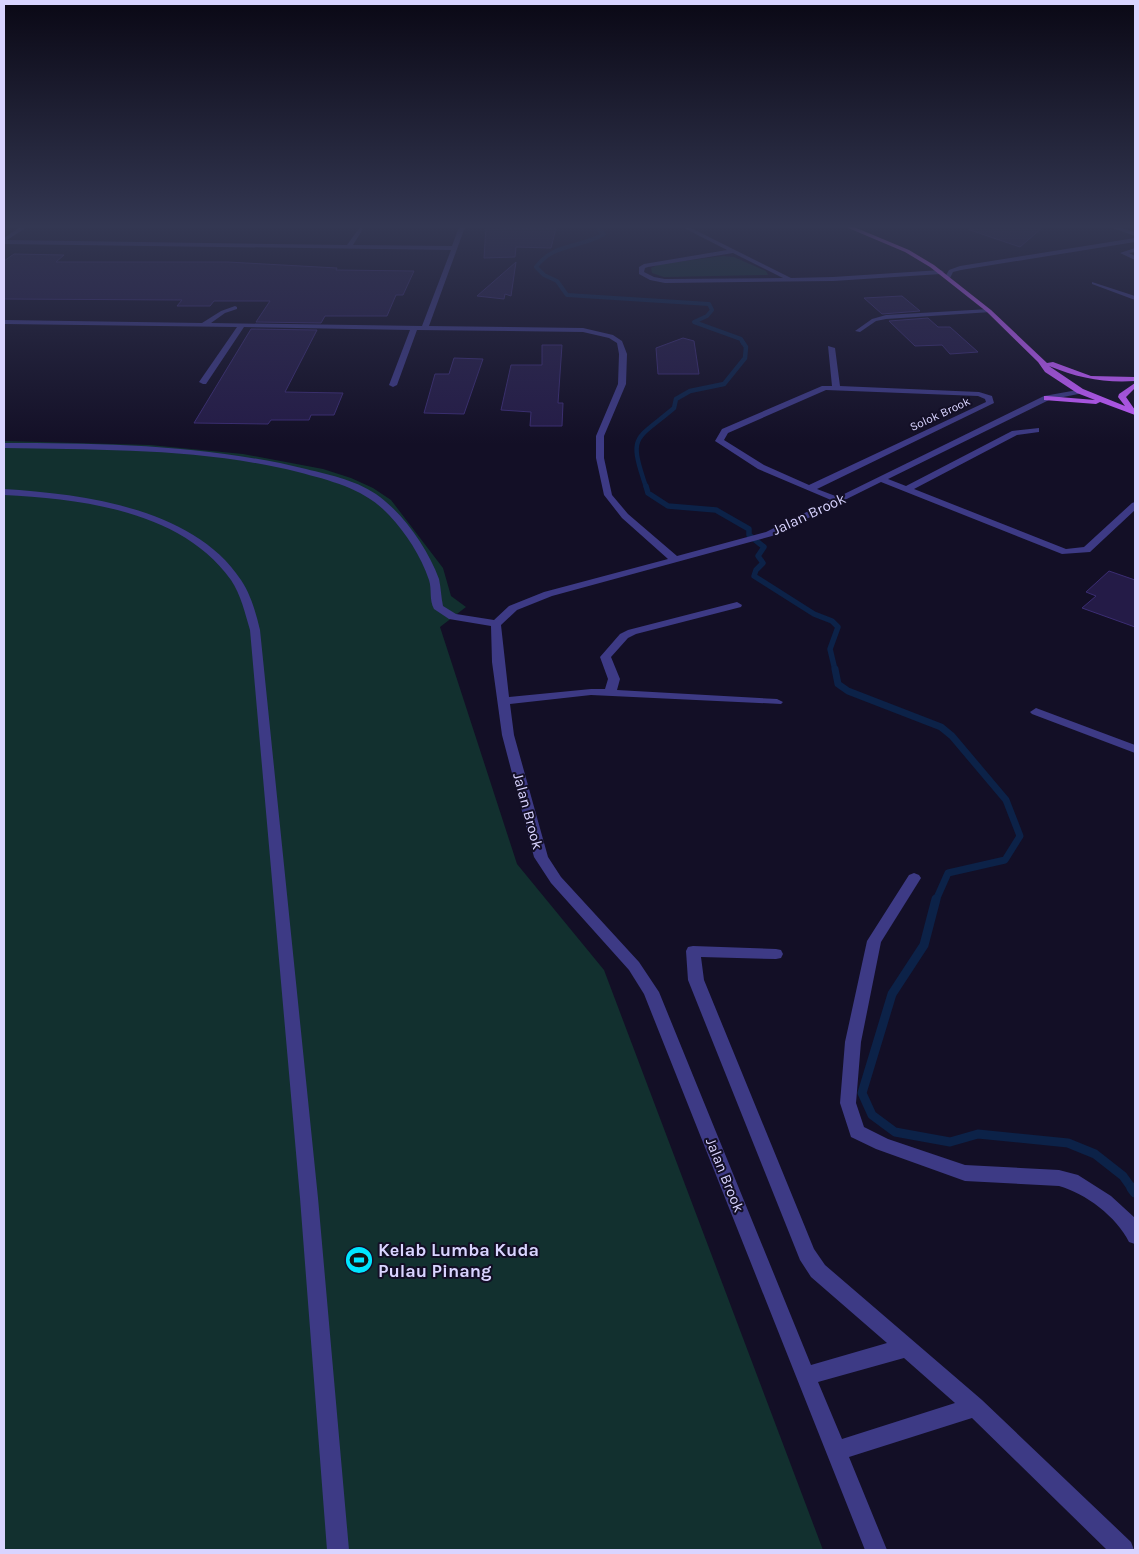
<svg xmlns="http://www.w3.org/2000/svg" width="1139" height="1554" font-family="Karla,sans-serif">
  <style>
    .green { fill: #12302f }
    .lines { fill: none; stroke-linecap: round; stroke-linejoin: round }
    .stream-far5 { stroke: #0c2248; stroke-width: 4 }
    .stream-far4 { stroke: #0c2248; stroke-width: 4.5 }
    .stream-far3 { stroke: #0c2248; stroke-width: 5.5 }
    .stream-far2 { stroke: #0c2248; stroke-width: 7 }
    .stream-far1 { stroke: #0c2248; stroke-width: 9 }
    .stream { stroke: #0c2248; stroke-width: 11 }
    .building { fill: #241b47; stroke: #3b2d73 }
    .minor { fill: #3d3a85; fill-rule: evenodd }
    .major { fill: #c25bff; fill-rule: evenodd }
    .labels { text-anchor: middle; dominant-baseline: central; stroke-width: 4; stroke-linejoin: round; paint-order: stroke }
    .far-street-label { font-size: 12px; fill: #d9d4ff; stroke: #130f26 }
    .street-label { font-size: 15px; fill: #d9d4ff; stroke: #130f26 }
    .near-poi-label { font-size: 18px; font-weight: bold; fill: #d9d4ff; stroke: #130f26; text-anchor: start }
  </style>
  <rect width="100%" height="100%" fill="#130f26"/>
  <path class="green" d="M 723,256 L 734,257 L 766,271 L 768,275 L 664,277 L 652,273 L 651,268 L 660,264 Z
    M 4,441 L 150,445 L 243,454 L 323,469 L 351,478 L 373,488 L 391,500 L 443,568 L 451,596 L 466,607 L 440,627 L 517,864 L 604,970 L 823,1550 L 4,1550 Z"/>
  <g class="lines">
    <path class="stream-far5" d="M 596,227 L 604,234 C 581,248 553,243 536,267 L 544,275 L 557,281 L 567,295 L 709,304 L 712,310 L 707,316 L 694,322 L 741,339 L 743,343"/>
    <path class="stream-far4" d="M 646,487 C 628,434 635,441 674,408 L 676,399 L 690,391 L 724,384 L 745,358 L 746,347 L 742,341"/>
    <path class="stream-far3" d="M 646,486 L 648,493 L 668,506 L 716,510 L 749,529 L 749,535 L 764,547 L 758,556 L 763,563 L 756,570 L 754,576 L 814,614 L 832,621 L 838,627 L 830,649 L 835,670"/>
    <path class="stream-far2" d="M 835,669 L 838,684 L 848,691 L 941,727 L 952,736 L 1006,800 L 1020,836 L 1005,860 L 948,873 L 936,900"/>
    <path class="stream-far1" d="M 936,899 L 924,945 L 892,994 L 862,1093 L 872,1115 L 895,1132 L 950,1142 L 978,1134 L 1068,1143 L 1095,1154 L 1123,1176 L 1133,1190"/>
    <path class="stream" d="M 1132,1188 L 1135,1192"/>
  </g>
  <path class="building" d="M 486,227 L 508,228 L 556,228 L 551,248 L 516,247 L 515,257 L 484,258 Z
    M 971,227 L 1043,227 L 1020,247 L 970,230 Z
    M 14,254 L 64,255 L 56,262 L 228,262 L 337,268 L 336,270 L 414,271 L 403,295 L 396,295 L 387,316 L 325,316 L 321,323 L 256,322 L 270,301 L 214,301 L 210,306 L 177,306 L 182,300 L 4,299 L 4,261 Z
    M 516,262 L 511,296 L 505,294 L 504,299 L 477,296 Z
    M 902,296 L 920,311 L 882,314 L 864,298 Z
    M 928,318 L 938,327 L 950,327 L 978,352 L 950,354 L 942,345 L 915,346 L 889,321 Z
    M 251,329 L 317,330 L 285,392 L 343,393 L 334,415 L 311,415 L 309,420 L 271,420 L 268,424 L 194,423 Z
    M 683,338 L 694,341 L 699,374 L 658,374 L 656,348 Z
    M 542,345 L 562,345 L 558,403 L 563,403 L 562,426 L 530,426 L 531,412 L 501,410 L 511,365 L 542,365 Z
    M 454,358 L 483,359 L 464,414 L 424,413 L 435,374 L 449,374 Z
    M 1109,571 L 1135,580 L 1135,627 L 1082,608 L 1096,596 L 1086,592 Z"/>
  <g class="lines">
    <path class="minor" d="M 20,227 L 27,227 L 7,240 L 347,245 L 360,227 L 363,229 L 353,245 L 452,246 L 459,227 L 465,227 L 429,326 L 583,328 L 613,335 L 622,341 L 627,354 L 626,384 L 604,436 L 604,458 L 612,495 L 628,514 L 677,556 L 766,532 L 831,500 L 758,469 L 715,441 L 722,429 L 822,386 L 832,386 L 828,346 L 835,348 L 840,386 L 979,392 L 992,396 L 994,403 L 817,489 L 838,497 L 1044,396 L 1083,389 L 1083,393 L 1049,400 L 888,479 L 906,486 L 1012,431 L 1039,428 L 1039,432 L 1017,435 L 914,489 L 1066,549 L 1084,547 L 1132,503 L 1135,502 L 1135,510 L 1090,552 L 1062,554 L 881,482 L 772,536 L 552,596 L 517,610 L 501,625 L 509,697 L 591,689 L 605,689 L 608,679 L 600,657 L 620,634 L 628,630 L 737,602 L 742,605 L 741,607 L 636,634 L 628,638 L 611,657 L 620,679 L 617,690 L 777,699 L 783,702 L 781,704 L 591,695 L 510,704 L 514,735 L 548,857 L 561,877 L 639,962 L 659,992 L 811,1365 L 887,1343 L 811,1277 L 800,1260 L 688,980 L 686,951 L 688,947 L 693,946 L 776,949 L 781,950 L 783,954 L 781,958 L 776,959 L 701,957 L 704,980 L 814,1249 L 825,1265 L 982,1400 L 1131,1542 L 1134,1550 L 1107,1550 L 972,1418 L 849,1457 L 887,1550 L 865,1550 L 644,994 L 629,970 L 551,883 L 534,857 L 502,735 L 492,662 L 491,626 L 449,619 L 434,609 C 429,600 432,589 429,580 C 421,556 406,533 389,515 C 365,489 332,481 298,472 C 201,448 103,450 4,448 L 4,443 C 106,443 207,445 306,469 C 331,475 359,481 380,497 C 405,516 428,549 439,579 C 441,588 441,597 443,606 L 456,614 L 494,620 L 509,606 L 544,592 L 668,559 L 622,518 L 604,495 L 596,458 L 596,436 L 618,384 L 619,354 L 617,343 L 609,338 L 583,332 L 417,330 L 397,385 L 393,387 L 389,385 L 410,330 L 244,327 L 206,384 L 203,384 L 199,382 L 237,327 L 4,324 L 4,320 L 202,323 L 221,311 L 235,306 L 237,307 L 237,309 L 225,313 L 211,323 L 422,326 L 451,250 L 4,244 L 4,238 ZM 826,390 L 978,396 L 985,399 L 986,402 L 809,485 L 764,465 L 724,440 L 728,433 ZM 904,1358 L 955,1403 L 842,1439 L 818,1382 Z
      M 682,227 L 689,227 L 791,278 L 833,277 L 941,270 L 944,272 L 941,274 L 833,281 L 665,283 L 650,280 L 639,274 L 639,267 L 644,264 L 727,250 ZM 733,253 L 783,278 L 665,279 L 654,277 L 644,272 L 645,268 L 648,267 Z
      M 1110,227 L 1118,227 L 1135,232 L 1135,236 Z
      M 1135,238 L 1135,242 L 961,270 L 953,272 L 950,278 L 945,277 L 949,270 L 960,266 Z
      M 1135,248 L 1135,252 L 1129,253 L 1135,256 L 1135,260 L 1120,253 Z
      M 1092,282 L 1135,296 L 1135,300 L 1092,284 Z
      M 989,309 L 992,311 L 991,312 L 886,319 L 876,321 L 860,332 L 855,331 L 872,319 L 886,315 Z
      M 4,489 C 83,494 194,508 241,580 C 251,595 256,613 260,630 L 318,1198 L 349,1550 L 327,1550 L 300,1198 L 250,630 C 245,613 241,595 231,580 C 182,511 83,499 4,495 Z
      M 1036,708 L 1135,745 L 1135,753 L 1032,714 L 1030,712 Z
      M 914,873 L 919,875 L 921,878 L 881,942 L 861,1042 L 856,1103 L 864,1127 L 888,1139 L 965,1165 L 1059,1170 L 1078,1175 L 1111,1196 L 1135,1218 L 1135,1244 L 1129,1242 C 1117,1217 1085,1193 1059,1186 L 965,1181 L 876,1149 L 851,1137 L 840,1103 L 845,1042 L 867,941 L 909,875 Z"/>
    <path class="major" d="M 846,227 L 854,227 L 909,250 L 934,265 L 991,310 L 1047,363 L 1053,362 L 1091,376 L 1135,377 L 1135,381 C 1104,383 1078,378 1049,366 L 1083,389 L 1125,406 L 1118,397 L 1119,394 L 1135,383 L 1135,388 L 1126,397 L 1135,410 L 1135,415 L 1100,402 L 1096,404 L 1044,400 L 1044,396 L 1047,396 L 1095,400 L 1077,393 L 1045,372 L 1038,362 L 987,312 L 930,267 L 905,252 Z"/>
  </g>
  <linearGradient id="sky" x2="0" y2="1"><stop stop-color="#0a0815"/><stop offset="0.51" stop-color="#333752"/><stop offset="1" stop-color="#333752" stop-opacity="0"/></linearGradient>
  <rect width="1139" height="444" fill="url(#sky)"/>
  <defs>
    <symbol id="stadium-disc" viewBox="-11 -11 22 22"><circle r="9.5" fill="#00e5ff" stroke="#130f26"/><path d="M0-5a6.5 5 0 1 0 0 10a6.5 5 0 1 0 0-10ZM-3.5-1.8h7v3.6h-7Z" fill="#111"/></symbol>
  </defs>
  <g fill-rule="evenodd">
    <use href="#stadium-disc" x="343" y="1244" width="32" height="32"/>
  </g>
  <g class="labels">
    <g class="far-street-label">
      <text transform="translate(940 414) rotate(-25)">Solok Brook</text>
    </g>
    <g class="street-label">
      <text transform="translate(809 514) rotate(-25)">Jalan Brook</text>
      <text transform="translate(528 811) rotate(75)">Jalan Brook</text>
      <text transform="translate(725 1175) rotate(68)">Jalan Brook</text>
    </g>
    <g class="near-poi-label">
      <text x="378" y="1250">Kelab Lumba Kuda<tspan x="378" dy="21">Pulau Pinang</tspan></text>
    </g>
  </g>
  <rect width="1139" height="1554" fill="none" stroke="#d9d4ff" stroke-width="10"/>
</svg>
